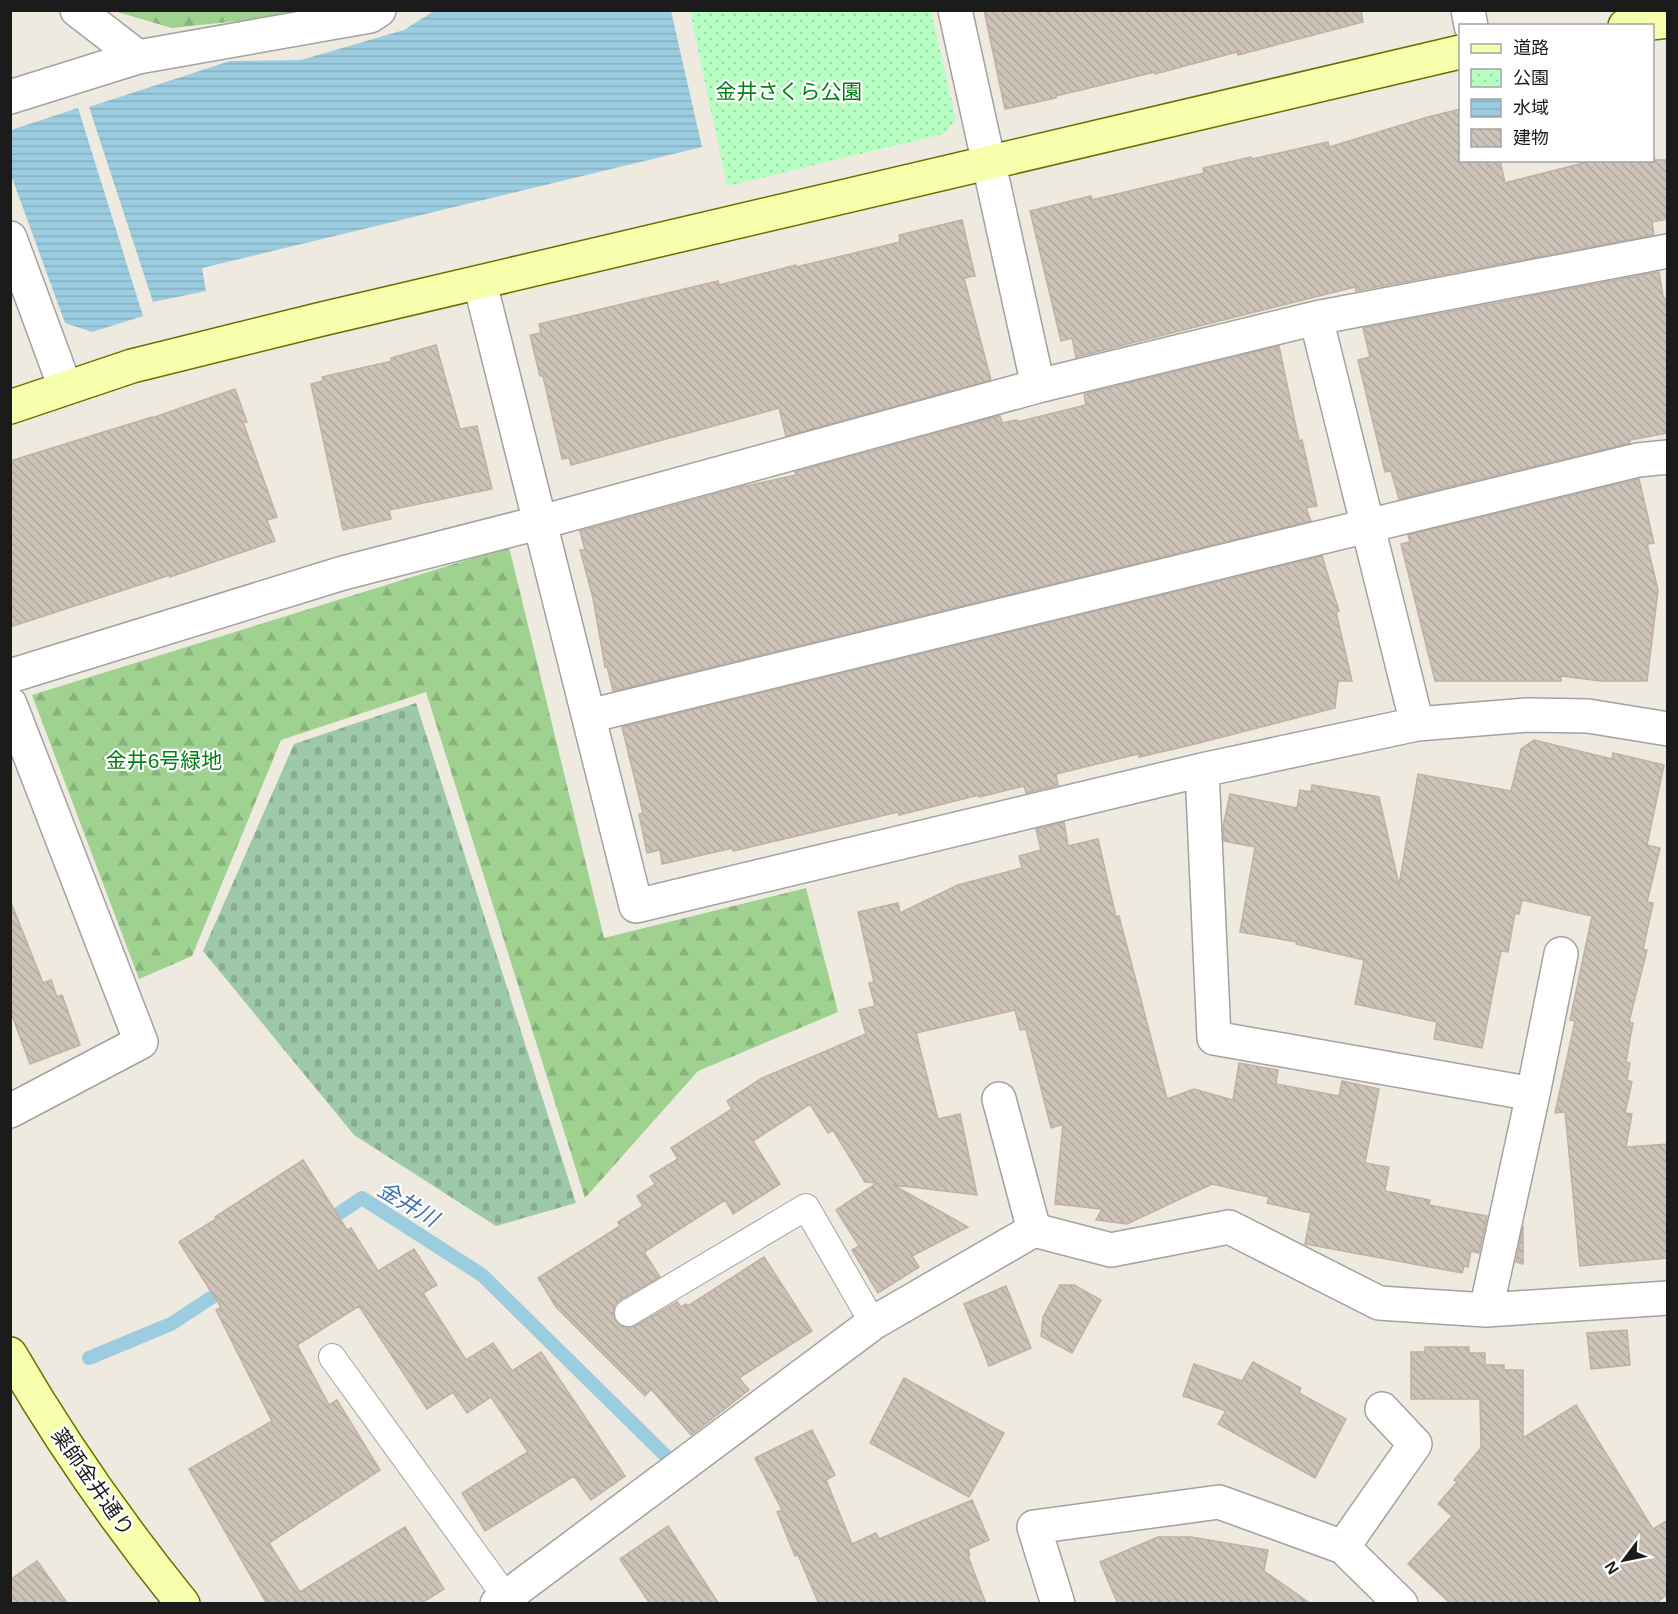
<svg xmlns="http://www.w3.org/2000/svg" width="1678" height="1614" font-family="Helvetica,'Noto Sans JP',sans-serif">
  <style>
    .forest { fill: url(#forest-firs) }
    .cemetery { fill: url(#cemetery-stones) }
    .park { fill: url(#park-dots) }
    .water { fill: url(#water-rules) }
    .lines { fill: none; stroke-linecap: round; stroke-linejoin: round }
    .stream { stroke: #9bcce0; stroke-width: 14 }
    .building { fill: url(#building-back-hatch); stroke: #c0b1a1; stroke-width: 1.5 }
    .lane-casing { stroke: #a2a2a2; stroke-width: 28 }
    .street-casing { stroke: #a2a2a2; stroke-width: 36 }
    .secondary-casing { stroke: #5f7400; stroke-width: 36 }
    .lane { stroke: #fff; stroke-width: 26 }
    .street { stroke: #fff; stroke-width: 33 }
    .secondary { stroke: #f5ffac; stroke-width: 33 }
    .labels { text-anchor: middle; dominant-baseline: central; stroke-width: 4.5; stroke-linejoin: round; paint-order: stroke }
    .park-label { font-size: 21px; fill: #028015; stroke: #fff }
    .street-label { font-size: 21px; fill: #1b1b1b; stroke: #fff }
    .water-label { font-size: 22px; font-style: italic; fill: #4171b1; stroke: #fff }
  </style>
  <defs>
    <pattern id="forest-firs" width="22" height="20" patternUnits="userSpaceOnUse" patternTransform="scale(1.5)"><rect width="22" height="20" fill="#9fd190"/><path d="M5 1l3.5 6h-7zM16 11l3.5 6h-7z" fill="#88b37c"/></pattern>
    <pattern id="cemetery-stones" width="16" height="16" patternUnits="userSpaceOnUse" patternTransform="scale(1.5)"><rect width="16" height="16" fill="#9ec9a8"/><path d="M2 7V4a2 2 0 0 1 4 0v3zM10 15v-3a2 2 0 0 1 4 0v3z" fill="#88ac90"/></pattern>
    <pattern id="park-dots" width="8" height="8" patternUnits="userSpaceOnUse" patternTransform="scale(1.5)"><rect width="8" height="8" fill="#b6fec1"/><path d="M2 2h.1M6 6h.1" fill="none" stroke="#9cd9a5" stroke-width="1.8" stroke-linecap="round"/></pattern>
    <pattern id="water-rules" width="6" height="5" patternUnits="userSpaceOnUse" patternTransform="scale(1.5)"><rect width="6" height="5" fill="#9bcce0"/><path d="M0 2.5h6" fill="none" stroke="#85afc0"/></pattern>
    <pattern id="building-back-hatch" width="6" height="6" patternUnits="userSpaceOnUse" patternTransform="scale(1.5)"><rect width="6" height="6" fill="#cec3b8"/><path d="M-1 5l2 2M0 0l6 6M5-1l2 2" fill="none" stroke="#b0a79e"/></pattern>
  </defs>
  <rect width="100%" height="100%" fill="#eeeadf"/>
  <path class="forest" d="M 114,11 L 312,11 L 303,14 L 172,28 Z
    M 509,547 L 604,938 L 806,888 L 838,1012 L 698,1071 L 585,1198 L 426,692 L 281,740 L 192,956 L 139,979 L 32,695 Z"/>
  <path class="cemetery" d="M 416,703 L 576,1203 L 496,1226 L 354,1135 L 203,951 L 294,744 Z"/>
  <path class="park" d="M 690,11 L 931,11 L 956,120 L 944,134 L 727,186 Z"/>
  <path class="water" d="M 434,11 L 671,11 L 702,147 L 202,268 L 206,291 L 153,302 L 89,107 L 230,61 L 301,60 L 404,30 Z
    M 78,108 L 143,316 L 92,332 L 65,323 L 11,175 L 11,130 Z"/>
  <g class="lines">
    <path class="stream" d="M 323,1224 L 362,1198 L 482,1275 L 666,1456
      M 89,1358 L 171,1324 L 229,1286"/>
  </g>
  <path class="building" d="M 984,10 L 1361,10 L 1363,22 L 1238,55 L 1237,52 L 1155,74 L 1155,72 L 1056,96 L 1056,98 L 1005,109 Z
    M 1461,109 L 1461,160 L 1500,160 L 1505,183 L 1595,160 L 1668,160 L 1668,219 L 1652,222 L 1654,235 L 1356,291 L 1355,287 L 1076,357 L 1072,338 L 1061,341 L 1030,211 L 1091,196 L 1092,200 L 1204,173 L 1203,168 L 1251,157 L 1252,159 L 1328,142 L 1329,147 L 1428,117 Z
    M 962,220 L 975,276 L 964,278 L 991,380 L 786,436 L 779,408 L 571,465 L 569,458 L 562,459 L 543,376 L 540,376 L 530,335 L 541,333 L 539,324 L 718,281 L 719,285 L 796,265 L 796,267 L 900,242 L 899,235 Z
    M 1659,272 L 1663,296 L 1668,303 L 1668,433 L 1630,440 L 1630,443 L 1399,499 L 1391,471 L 1385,472 L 1358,360 L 1370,357 L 1363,328 Z
    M 436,345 L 460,429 L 477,426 L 492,489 L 389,510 L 391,519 L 343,530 L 311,384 L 323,381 L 322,377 L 392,361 L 391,358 Z
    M 1279,346 L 1299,441 L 1302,440 L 1317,506 L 1306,508 L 1311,521 L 613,691 L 607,666 L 605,667 L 593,598 L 580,550 L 585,550 L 580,531 L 741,487 L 796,475 L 795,472 L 1000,416 L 1002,423 L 1017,420 L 1017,422 L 1086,405 L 1084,394 Z
    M 235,389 L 247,422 L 243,422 L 277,517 L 267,520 L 275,541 L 170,577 L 170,575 L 10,627 L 10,461 L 152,417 L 152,418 Z
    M 1639,479 L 1654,543 L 1647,544 L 1658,590 L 1647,681 L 1601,681 L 1561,676 L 1561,681 L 1435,681 L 1401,544 L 1410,542 L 1408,535 Z
    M 1322,556 L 1339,611 L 1336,612 L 1352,681 L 1338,681 L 1335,708 L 1191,745 L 1139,757 L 1138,754 L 1056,774 L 1058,785 L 1026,793 L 1024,786 L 979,797 L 979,795 L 899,815 L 898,812 L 733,851 L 733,848 L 662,864 L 660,850 L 647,853 L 639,814 L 643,813 L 622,727 Z
    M 1534,740 L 1612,759 L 1613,753 L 1664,765 L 1647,845 L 1660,848 L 1647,902 L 1653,903 L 1643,950 L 1647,950 L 1629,1022 L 1633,1023 L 1626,1062 L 1630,1063 L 1627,1080 L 1632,1082 L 1625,1113 L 1632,1114 L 1626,1147 L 1668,1144 L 1668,1258 L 1580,1266 L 1565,1112 L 1555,1113 L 1575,1021 L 1570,1020 L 1592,916 L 1522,900 L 1519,914 L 1515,913 L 1508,952 L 1501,951 L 1482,1048 L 1434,1039 L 1437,1022 L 1355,1004 L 1364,960 L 1296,944 L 1297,942 L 1240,932 L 1255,847 L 1224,841 L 1223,827 L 1230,794 L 1297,808 L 1300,790 L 1311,792 L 1312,785 L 1379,797 L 1399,885 L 1418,774 L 1511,791 L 1521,749 Z
    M 1064,822 L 1068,846 L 1098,839 L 1116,917 L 1119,916 L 1167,1099 L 1194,1089 L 1233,1100 L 1239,1063 L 1278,1070 L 1276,1084 L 1339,1096 L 1342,1081 L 1379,1089 L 1365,1163 L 1389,1167 L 1385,1191 L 1430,1200 L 1429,1205 L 1487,1216 L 1479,1253 L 1471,1251 L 1468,1267 L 1464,1266 L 1462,1273 L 1305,1244 L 1311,1213 L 1267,1203 L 1269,1197 L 1212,1184 L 1127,1224 L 1096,1220 L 1102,1209 L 1055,1204 L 1063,1124 L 1051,1128 L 1026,1029 L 1020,1030 L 1015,1010 L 916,1033 L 938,1119 L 960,1114 L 977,1195 L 893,1185 L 968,1227 L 912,1256 L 919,1267 L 878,1293 L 852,1250 L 859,1246 L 836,1210 L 877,1183 L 865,1182 L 833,1130 L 828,1133 L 810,1104 L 753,1141 L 780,1184 L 733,1214 L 725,1200 L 644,1252 L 660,1277 L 620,1300 L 615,1305 L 613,1313 L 615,1320 L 620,1326 L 628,1328 L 635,1326 L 677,1302 L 681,1307 L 686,1304 L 688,1306 L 764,1257 L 812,1331 L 739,1378 L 749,1390 L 691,1435 L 651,1389 L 645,1396 L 556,1307 L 538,1278 L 609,1233 L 620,1226 L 618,1222 L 643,1206 L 637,1196 L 655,1184 L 650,1176 L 678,1159 L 671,1148 L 732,1109 L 727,1101 L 762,1078 L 866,1034 L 859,1010 L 875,1006 L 869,983 L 874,982 L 858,912 L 898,903 L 900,913 L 958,885 L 1022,868 L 1019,856 L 1041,850 L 1036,829 Z
    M 12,905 L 43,983 L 51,980 L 57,997 L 62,995 L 80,1045 L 30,1064 L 10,1010 L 10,906 Z
    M 303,1160 L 347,1230 L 351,1228 L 378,1271 L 414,1249 L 437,1285 L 423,1293 L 466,1360 L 493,1343 L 512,1371 L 541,1352 L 625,1476 L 591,1500 L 574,1476 L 485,1531 L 462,1493 L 528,1452 L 491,1397 L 467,1413 L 453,1392 L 427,1409 L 359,1306 L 297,1345 L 329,1405 L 337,1400 L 380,1470 L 269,1543 L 300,1592 L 405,1527 L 444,1589 L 420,1604 L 267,1604 L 189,1469 L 272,1421 L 216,1310 L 221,1307 L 179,1242 L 216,1219 L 215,1217 Z
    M 1523,1226 L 1523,1264 L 1516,1262 Z
    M 1060,1285 L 1074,1285 L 1101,1300 L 1072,1353 L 1041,1336 L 1043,1317 Z
    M 1006,1286 L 1031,1348 L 989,1366 L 964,1304 Z
    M 1627,1330 L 1630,1365 L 1591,1369 L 1587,1333 Z
    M 1425,1347 L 1469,1347 L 1469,1353 L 1485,1353 L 1485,1365 L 1504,1365 L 1504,1370 L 1523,1370 L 1523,1438 L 1576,1405 L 1653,1529 L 1668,1520 L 1668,1594 L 1655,1604 L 1451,1604 L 1408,1564 L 1452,1516 L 1438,1504 L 1457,1482 L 1454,1480 L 1481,1448 L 1480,1399 L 1411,1399 L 1411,1352 L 1425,1352 Z
    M 1253,1362 L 1301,1388 L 1299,1393 L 1346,1419 L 1315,1478 L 1218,1424 L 1226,1411 L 1183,1396 L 1194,1364 L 1242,1381 Z
    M 904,1378 L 1004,1433 L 969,1497 L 870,1443 Z
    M 812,1430 L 835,1475 L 826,1480 L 852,1544 L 876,1533 L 879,1539 L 972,1500 L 989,1540 L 968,1549 L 970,1555 L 968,1556 L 986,1604 L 819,1604 L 798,1555 L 795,1556 L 777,1512 L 782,1510 L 755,1458 Z
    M 668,1526 L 719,1604 L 650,1604 L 620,1559 Z
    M 1158,1537 L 1191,1537 L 1268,1550 L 1264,1571 L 1311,1604 L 1118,1604 L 1100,1562 Z
    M 37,1561 L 68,1604 L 10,1604 L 10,1580 Z"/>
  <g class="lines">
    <defs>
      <path id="lane" d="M 628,1313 L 806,1207 L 873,1323
        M 332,1357 L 506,1597"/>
      <path id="street" d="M 77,10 L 138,57
        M 955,10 L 1038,386
        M 1468,10 L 1471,26
        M 10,97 L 138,57 L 370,16 L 379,10
        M 10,238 L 65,387
        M 480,283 L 636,906 L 1202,770 L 1417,724 L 1527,715 L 1588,716 L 1668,729
        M 1316,318 L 1417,724
        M 10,676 L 343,573 L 538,523 L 1038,386 L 1316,318 L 1668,251
        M 10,704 L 141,1042 L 10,1111
        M 589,716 L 1638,460 L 1668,457
        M 1202,770 L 1214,1038 L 1533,1094 L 1486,1310
        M 1533,1094 L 1561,954
        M 999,1099 L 1034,1230
        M 1343,1547 L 1415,1444 L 1382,1409
        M 497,1604 L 873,1323 L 1034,1230 L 1111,1250 L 1229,1227 L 1379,1303 L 1486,1310 L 1668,1298
        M 1058,1604 L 1034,1527 L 1219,1502 L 1343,1547 L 1401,1604"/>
      <path id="secondary" d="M 1625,26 L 1668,21
        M 10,407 L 132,366 L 322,319 L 1460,52
        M 10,1354 C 61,1442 119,1525 183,1604"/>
    </defs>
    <use href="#lane" class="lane-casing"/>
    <use href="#street" class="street-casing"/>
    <use href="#secondary" class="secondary-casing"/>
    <use href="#lane" class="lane"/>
    <use href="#street" class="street"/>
    <use href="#secondary" class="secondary"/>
  </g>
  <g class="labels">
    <g class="park-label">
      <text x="789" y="91">金井さくら公園</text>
      <text x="164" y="760">金井6号緑地</text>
    </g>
    <g class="street-label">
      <text transform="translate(93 1482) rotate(55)">薬師金井通り</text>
    </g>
    <g class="water-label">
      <text transform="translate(408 1204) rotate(31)">金井川</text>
    </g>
  </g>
  <rect width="1678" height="1614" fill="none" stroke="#1b1b1b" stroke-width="24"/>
  <rect x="1459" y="24" width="195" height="138" fill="#ffffff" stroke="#a4a4a4" stroke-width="1.5"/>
  <rect x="1471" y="44" width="30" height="9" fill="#f5ffac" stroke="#a4a4a4" stroke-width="1.5"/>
  <text x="1513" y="54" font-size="18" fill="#1b1b1b">道路</text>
  <rect x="1471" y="69" width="30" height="18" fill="url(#park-dots)" stroke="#a4a4a4" stroke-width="1.5"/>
  <text x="1513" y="84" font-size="18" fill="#1b1b1b">公園</text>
  <rect x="1471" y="99" width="30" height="18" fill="url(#water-rules)" stroke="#a4a4a4" stroke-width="1.5"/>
  <text x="1513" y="114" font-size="18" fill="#1b1b1b">水域</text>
  <rect x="1471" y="129" width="30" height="18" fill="url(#building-back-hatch)" stroke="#a4a4a4" stroke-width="1.5"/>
  <text x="1513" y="144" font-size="18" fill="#1b1b1b">建物</text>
  <g transform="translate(1624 1560) rotate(238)" stroke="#ffffff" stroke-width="4.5" paint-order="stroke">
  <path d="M0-4.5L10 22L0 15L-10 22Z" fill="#1b1b1b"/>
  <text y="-9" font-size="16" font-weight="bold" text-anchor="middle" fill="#1b1b1b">N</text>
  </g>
</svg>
